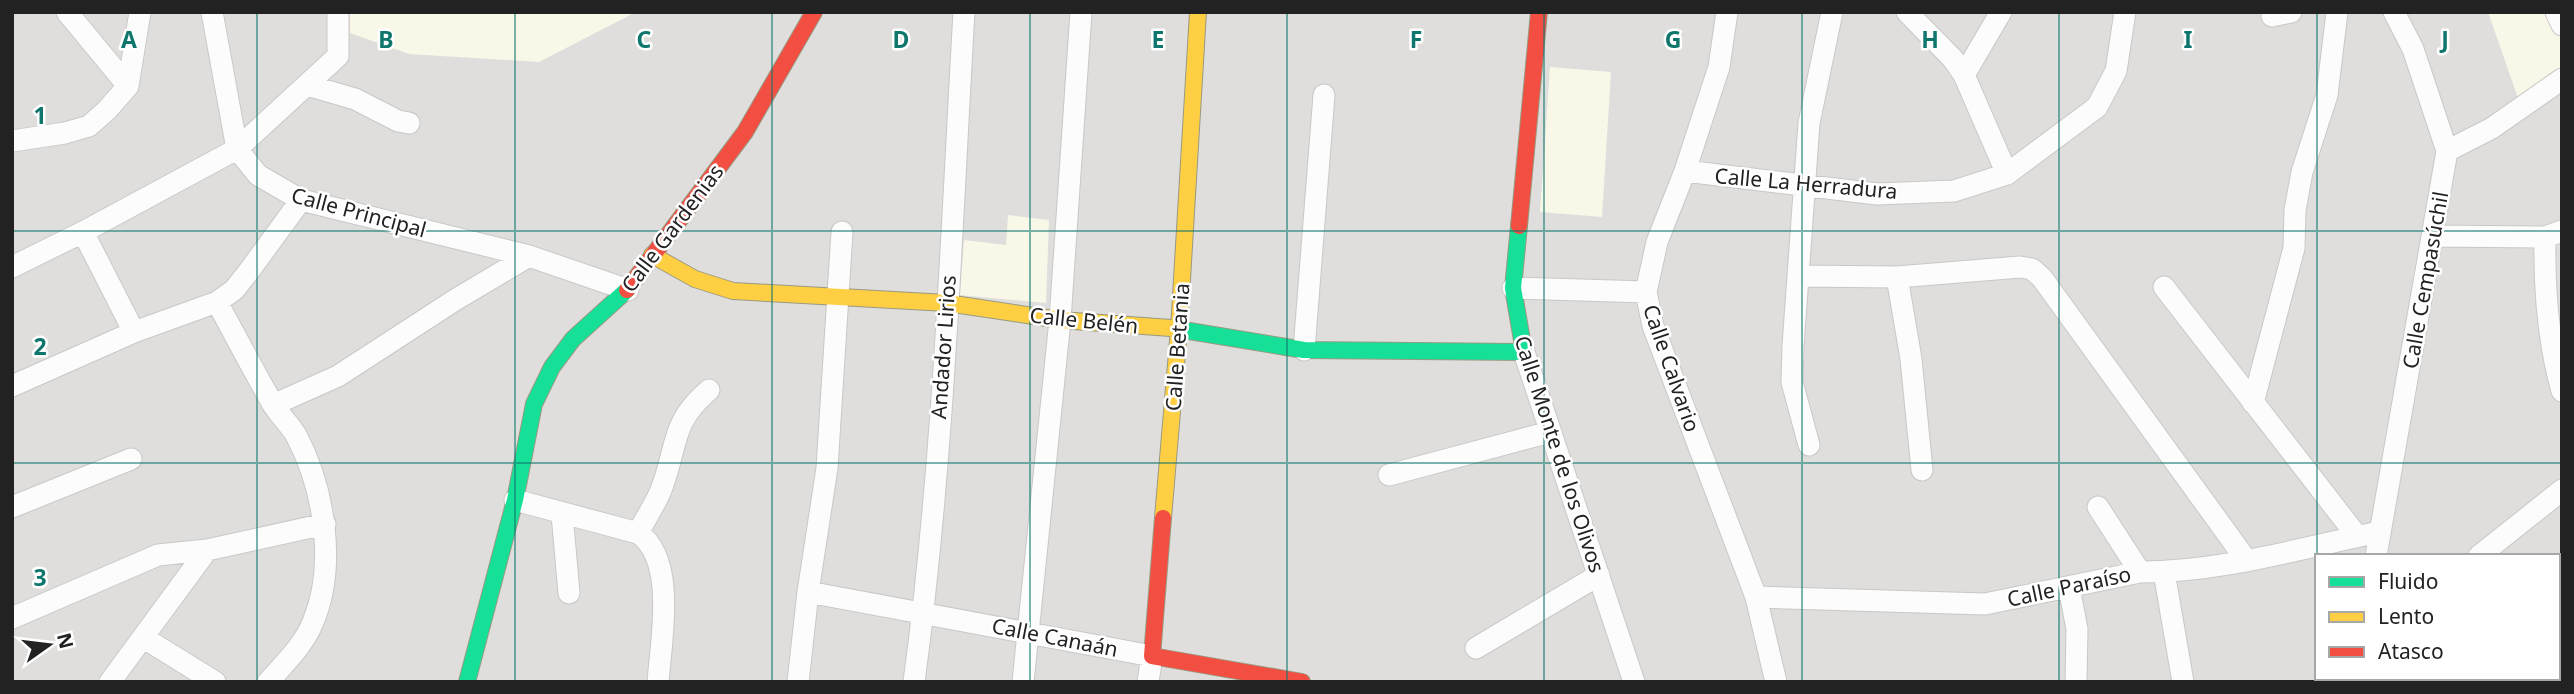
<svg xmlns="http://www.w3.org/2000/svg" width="2574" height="694" font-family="'Noto Sans',sans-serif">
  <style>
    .residential { fill: #dfdedc; fill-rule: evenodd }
    .education { fill: #f8f7e8 }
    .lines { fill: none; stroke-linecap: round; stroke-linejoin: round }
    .street-casing { stroke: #c9c8c7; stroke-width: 23 }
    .fast-casing { stroke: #999a82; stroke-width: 18 }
    .slow-casing { stroke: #999a82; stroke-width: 18 }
    .jam-casing { stroke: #999a82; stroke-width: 18 }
    .street { stroke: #fdfcfc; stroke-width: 21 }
    .fast { stroke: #16e098; stroke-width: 16 }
    .slow { stroke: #ffcf43; stroke-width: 16 }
    .jam { stroke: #f24e42; stroke-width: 16 }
    .grid { fill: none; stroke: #0f766e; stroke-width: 2; stroke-opacity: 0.55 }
    .labels { text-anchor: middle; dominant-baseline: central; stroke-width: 5; stroke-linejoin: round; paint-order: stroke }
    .street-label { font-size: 21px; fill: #222; stroke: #fff }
    .grid-label { font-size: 23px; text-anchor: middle; font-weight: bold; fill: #0f766e; stroke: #fff; stroke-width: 5; stroke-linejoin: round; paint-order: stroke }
  </style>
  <rect width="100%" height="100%" fill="#f0eeeb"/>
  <path class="residential" d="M 12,12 L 2562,12 L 2562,682 L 12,682 ZM 2317,556 L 2558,556 L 2558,678 L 2317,678 Z"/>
  <path class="education" d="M 350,12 L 636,12 L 539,62 L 409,54 L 350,33 Z
    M 2488,12 L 2552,12 L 2562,40 L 2562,73 L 2519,101 Z
    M 1550,67 L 1611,72 L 1602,217 L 1540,212 Z
    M 1008,215 L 1049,220 L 1046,303 L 960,295 L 964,240 L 1006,245 Z"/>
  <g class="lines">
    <defs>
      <path id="street" d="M 67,12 L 128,86
        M 212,12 L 237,149 L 258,175 L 301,200 L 529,256 L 628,290
        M 1727,12 L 1719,67 L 1685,171 L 1657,242 L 1646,292 L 1653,326 L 1756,597 L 1776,682
        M 1907,12 L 1953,59 L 1964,75 L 2007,174
        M 2556,12 L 2562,25
        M 2272,16 L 2291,12
        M 1964,75 L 2001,12
        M 307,85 L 355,99 L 398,121 L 409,123
        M 12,141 L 65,133 L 89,126 L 107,110 L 128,86 L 140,12
        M 2447,151 L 2492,128 L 2562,79
        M 1685,171 L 1877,194 L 1954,191 L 2007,174 L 2097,107 L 2116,71 L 2125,12
        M 83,232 L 134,332
        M 2434,236 L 2545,237 L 2562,231
        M 2545,237 C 2544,289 2548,341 2562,391
        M 12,267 L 83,232 L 237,149 L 338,56 L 338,12
        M 1798,276 L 1897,277 L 2020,267 L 2032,269 L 2042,278 L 2247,561
        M 1897,277 L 1911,359 L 1922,470
        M 2164,287 L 2357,536
        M 1513,288 L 1646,292
        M 217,302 C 235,335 252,368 271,401 C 277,413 289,423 296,435 C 324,488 337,565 313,622 C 304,645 284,664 268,682
        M 1304,350 L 1324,95
        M 1524,352 L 1634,682
        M 12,386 L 134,332 L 217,302 L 234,290 L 249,271 L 301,200
        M 2253,403 L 2294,248 L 2295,210 L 2302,172 L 2327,95 L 2337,12
        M 273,405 L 338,376 L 455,300 L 529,256
        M 1809,445 L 1792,382 L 1793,346 L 1809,123 L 1832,12
        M 1389,475 L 1550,432
        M 515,500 L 638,533 C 677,559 661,641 658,682
        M 12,507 L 131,459
        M 2098,507 L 2140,572
        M 562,514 L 569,593
        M 638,533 C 645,519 655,505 661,490 C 678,446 670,423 709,390
        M 2376,556 L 2447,151 L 2413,49 L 2394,12
        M 2479,556 L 2562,490
        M 2164,572 L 2183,682
        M 2069,587 L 2077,629 L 2076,682
        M 808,592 L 1152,656 L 1148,682
        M 1756,597 L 1985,604 L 2140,572 C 2221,572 2301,548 2379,532
        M 12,618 L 158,555 L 207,550
        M 144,638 L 215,682
        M 1476,648 L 1599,575
        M 110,682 L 207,550 L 325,524
        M 798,682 L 808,592 L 827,468 L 842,232
        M 914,682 C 944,460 951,235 964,12
        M 1023,682 L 1060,320 L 1081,12
        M 2357,682 L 2357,678"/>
      <path id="fast" d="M 1171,328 L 1304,350 L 1524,352 L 1513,288 L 1519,226
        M 467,682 L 515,500 L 534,404 L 552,367 L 573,339 L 627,290"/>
      <path id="slow" d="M 652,255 L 695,279 L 733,291 L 947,303 L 1060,320 L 1171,328
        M 1163,518 L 1179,329 L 1198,12"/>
      <path id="jam" d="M 1519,226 L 1539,12
        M 627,290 L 745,132 L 814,12
        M 1163,518 L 1152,656 L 1302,682"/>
    </defs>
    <use href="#street" class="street-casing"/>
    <use href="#fast" class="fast-casing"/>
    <use href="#slow" class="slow-casing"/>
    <use href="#jam" class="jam-casing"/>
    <use href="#street" class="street"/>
    <use href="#fast" class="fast"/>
    <use href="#slow" class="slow"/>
    <use href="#jam" class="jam"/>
  </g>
  <path class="grid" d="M 257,12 L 257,682M 515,12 L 515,682M 772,12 L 772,682M 1030,12 L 1030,682M 1287,12 L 1287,682M 1544,12 L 1544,682M 1802,12 L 1802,682M 2059,12 L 2059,682M 2317,12 L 2317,682M 12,231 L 2562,231M 12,463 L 2562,463"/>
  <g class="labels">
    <g class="street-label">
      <text transform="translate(1806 183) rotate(5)">Calle La Herradura</text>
      <text transform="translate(359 212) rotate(15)">Calle Principal</text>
      <text transform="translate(672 228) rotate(-53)">Calle Gardenias</text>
      <text transform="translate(2425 280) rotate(-80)">Calle Cempasúchil</text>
      <text transform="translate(1084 320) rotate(6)">Calle Belén</text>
      <text transform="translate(943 347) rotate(-86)">Andador Lirios</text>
      <text transform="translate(1177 347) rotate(-86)">Calle Betania</text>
      <text transform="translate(1672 368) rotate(71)">Calle Calvario</text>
      <text transform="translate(1560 454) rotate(72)">Calle Monte de los Olivos</text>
      <text transform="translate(2069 586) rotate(-12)">Calle Paraíso</text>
      <text transform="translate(1055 637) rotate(11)">Calle Canaán</text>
    </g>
  </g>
  <g class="grid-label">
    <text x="129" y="48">A</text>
    <text x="386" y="48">B</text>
    <text x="644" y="48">C</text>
    <text x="901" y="48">D</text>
    <text x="1158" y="48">E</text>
    <text x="1416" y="48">F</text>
    <text x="1673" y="48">G</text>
    <text x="1930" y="48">H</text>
    <text x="2188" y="48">I</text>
    <text x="2445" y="48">J</text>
    <text x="40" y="124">1</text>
    <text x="40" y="355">2</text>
    <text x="40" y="586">3</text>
  </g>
  <rect width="2574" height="694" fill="none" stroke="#222222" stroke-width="28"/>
  <rect x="2315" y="554" width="245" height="126" fill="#ffffff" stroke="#a7a7a7" stroke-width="2"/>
  <rect x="2329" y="577" width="35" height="10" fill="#16e098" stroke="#a7a7a7" stroke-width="2"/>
  <text x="2378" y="589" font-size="21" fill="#222222">Fluido</text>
  <rect x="2329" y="612" width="35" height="10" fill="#ffcf43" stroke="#a7a7a7" stroke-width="2"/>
  <text x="2378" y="624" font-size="21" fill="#222222">Lento</text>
  <rect x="2329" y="647" width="35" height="10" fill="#f24e42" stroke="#a7a7a7" stroke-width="2"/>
  <text x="2378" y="659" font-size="21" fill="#222222">Atasco</text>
  <g transform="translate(49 645) rotate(76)" stroke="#ffffff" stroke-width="5" paint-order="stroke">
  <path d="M0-5L12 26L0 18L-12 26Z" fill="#222222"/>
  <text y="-10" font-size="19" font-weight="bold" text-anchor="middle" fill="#222222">N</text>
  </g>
</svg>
